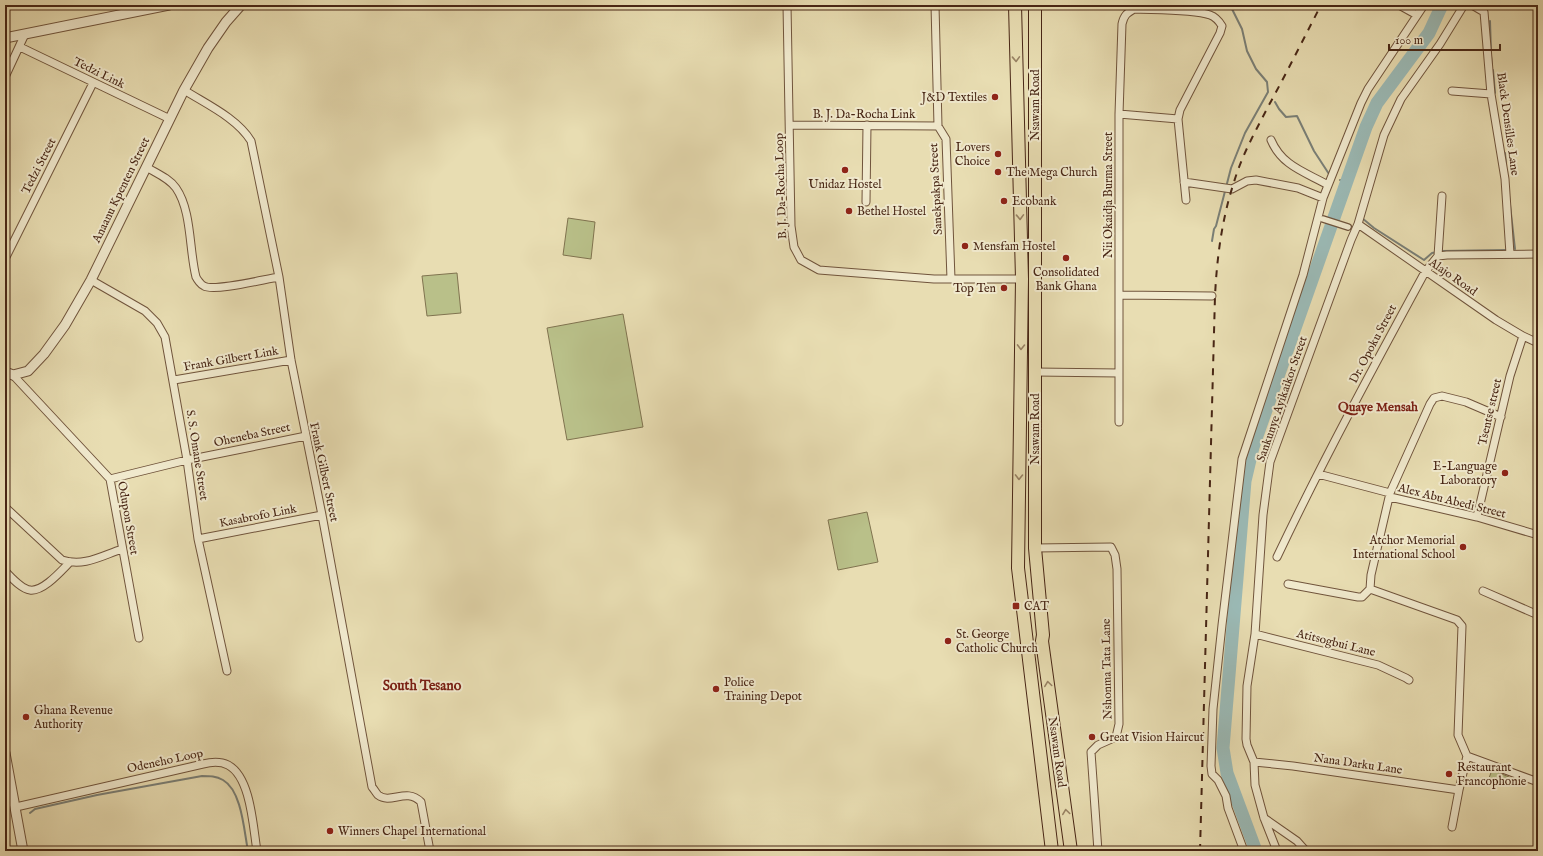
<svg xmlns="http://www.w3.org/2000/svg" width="1543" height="856" font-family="'IM FELL English',serif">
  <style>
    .forest { fill: url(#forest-crowns); stroke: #80734f }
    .pitch { fill: #b9c089; stroke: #80734f }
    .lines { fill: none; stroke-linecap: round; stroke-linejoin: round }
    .stream { stroke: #7a7f76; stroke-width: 2 }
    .river { stroke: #9bbab6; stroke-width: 13 }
    .pedestrian-casing { stroke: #70543c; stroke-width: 8 }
    .minor-casing { stroke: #70543c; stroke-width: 9 }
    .tertiary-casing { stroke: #70543c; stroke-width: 11 }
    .trunk-casing { stroke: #482615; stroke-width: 14 }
    .pedestrian { stroke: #f0e9cd; stroke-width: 5.5 }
    .minor { stroke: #f0e9cd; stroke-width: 7 }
    .tertiary { stroke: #f0e9cd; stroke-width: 9 }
    .trunk { stroke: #e8ddb2; stroke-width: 12 }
    .rail { stroke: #482615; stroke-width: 2; stroke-dasharray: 7 7; stroke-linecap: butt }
    .oneway { stroke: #988264 }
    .poi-dot { fill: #8f2418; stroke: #f0e9cd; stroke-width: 1.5 }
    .labels { text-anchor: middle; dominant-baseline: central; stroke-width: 4; stroke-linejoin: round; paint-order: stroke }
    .street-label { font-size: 12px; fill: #482615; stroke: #f0e9cd }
    .poi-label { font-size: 12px; fill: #482615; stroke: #f0e9cd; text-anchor: start }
    .neighbourhood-label { font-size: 13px; font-weight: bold; fill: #7a1f14; stroke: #f0e9cd }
    .quarter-label { font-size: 14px; font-weight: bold; fill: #7a1f14; stroke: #f0e9cd }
  </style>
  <defs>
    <pattern id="forest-crowns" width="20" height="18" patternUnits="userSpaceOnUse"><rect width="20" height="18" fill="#b9c089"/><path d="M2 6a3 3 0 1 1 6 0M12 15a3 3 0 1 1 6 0" fill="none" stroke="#989c6f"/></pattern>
  </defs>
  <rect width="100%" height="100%" fill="#e8ddb2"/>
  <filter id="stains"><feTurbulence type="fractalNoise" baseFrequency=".005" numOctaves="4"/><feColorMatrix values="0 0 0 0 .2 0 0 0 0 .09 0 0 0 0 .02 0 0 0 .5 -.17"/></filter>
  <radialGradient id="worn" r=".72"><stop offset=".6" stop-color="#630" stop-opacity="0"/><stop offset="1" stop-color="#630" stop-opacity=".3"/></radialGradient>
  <path class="forest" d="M 1492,770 L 1509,777 L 1506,785 L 1489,778 Z"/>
  <path class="pitch" d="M 568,218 L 595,222 L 591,259 L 563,255 Z
    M 457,273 L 461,313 L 427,316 L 422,276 Z
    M 623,314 L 643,427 L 567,440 L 547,328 Z
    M 867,512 L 878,562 L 838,570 L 828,520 Z"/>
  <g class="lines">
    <path class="stream" d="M 1490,21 L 1491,52
      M 1491,56 L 1492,66
      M 1493,70 L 1495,93
      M 1275,102 L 1279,109 L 1286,117 L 1297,116 L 1314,151 L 1329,174
      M 1505,153 L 1506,164
      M 1340,180 L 1347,183
      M 1509,196 L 1515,249
      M 1362,218 L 1374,228 L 1424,260 L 1432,253 L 1437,252
      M 1212,241 L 1214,229 L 1216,226 L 1231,168 L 1245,133 L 1268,92 L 1267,82 L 1256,69 L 1247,51 L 1242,29 L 1230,5
      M 1441,251 L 1506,250
      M 30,813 L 35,809 L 97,795 L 202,776 C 210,776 216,776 223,780 C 242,791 244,831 248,851"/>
    <path class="river" d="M 1256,851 L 1227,773 L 1223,748 L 1245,481 L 1253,447 L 1366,127 L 1377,103 L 1429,33 L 1442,5"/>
    <defs>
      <path id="pedestrian" d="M 1323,219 L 1348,227"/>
      <path id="minor" d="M 787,5 L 791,226 L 794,247 L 801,260 L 819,270 L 934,279 L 1022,279
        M 935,5 L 938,126 L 946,139 L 951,279
        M 1399,5 L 1417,15
        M 1472,5 L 1484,12 L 1491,94 L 1505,179 L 1510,254
        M 20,47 L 170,119
        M 5,77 L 25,34
        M 184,90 C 206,104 237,118 251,141 L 279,277 L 291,360 L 322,515 L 372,787 C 374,789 376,793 378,795 C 391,805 406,787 421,802 L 430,851
        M 1452,91 L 1491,94
        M 1119,114 L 1178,119
        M 790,125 L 938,126
        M 1271,140 C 1282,166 1305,172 1328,185
        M 146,167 C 156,173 169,178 176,188 C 192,211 189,250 196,277 C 197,279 201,285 204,286 C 214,292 265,279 279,277
        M 1184,182 L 1232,189 L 1247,181 L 1256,180 L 1298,188 L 1323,198
        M 866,202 L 867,125
        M 1358,224 L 1496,320 L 1523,336 L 1538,343
        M 1438,256 L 1442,196
        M 5,259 L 93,83
        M 91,280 L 145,311 L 157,323 L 165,337 L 187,460 L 198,539 L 227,671
        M 1120,295 L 1212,296
        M 1035,372 L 1119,373
        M 13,375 L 110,479 L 139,638
        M 174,380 L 291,360
        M 1501,417 L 1466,402 L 1442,396 L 1434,398 L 1430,404 L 1390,493 L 1371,575 L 1370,589 L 1457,620 L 1462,626 L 1458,735 L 1467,756 L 1538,782
        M 1119,422 L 1119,114 L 1122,24 C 1124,15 1127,13 1134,9 C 1155,10 1192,9 1210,15 C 1216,17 1219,21 1222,26 L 1220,33 L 1180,110 L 1178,119 L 1186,200
        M 1318,474 L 1390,493
        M 110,479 L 187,460 L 306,436
        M 1390,497 L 1477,517 L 1538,535
        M 5,507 L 62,560 C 84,567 101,556 122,549
        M 1477,517 L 1510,376 L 1523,336
        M 198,539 L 322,515
        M 1035,548 L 1111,547 L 1115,555 L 1117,569 L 1119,724 L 1116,737 L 1098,745 L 1091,752 L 1098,851
        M 1277,557 C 1323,460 1374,366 1425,272 L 1438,256 L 1447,255 L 1538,254
        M 5,571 C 11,577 21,589 30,590 C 43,592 61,571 70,562
        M 1288,584 L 1358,597 L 1362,597 L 1370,589
        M 1483,591 L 1538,615
        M 1255,634 L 1378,665 L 1406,678 L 1409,680
        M 1254,762 L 1293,766 L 1459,790
        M 16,807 L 203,764 C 211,762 220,761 228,765 C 251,777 253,827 257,851
        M 1264,818 L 1297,841 L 1306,851
        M 1452,827 L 1459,790 L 1467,756
        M 1244,851 L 1228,808 L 1226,796 L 1218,780 L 1212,774 L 1211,766 L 1213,709 L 1222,625 L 1242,459 L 1303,275 L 1323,198 L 1361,103 L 1368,89 L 1424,5
        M 1277,851 L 1264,818 L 1255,785 L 1254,762 L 1247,745 L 1246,739 L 1247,686 L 1255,634 L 1263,515 L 1270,462 L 1351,240 L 1358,224 L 1384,135 L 1401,99 L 1440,44 L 1464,5"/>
      <path id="tertiary" d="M 5,38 L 169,5
        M 5,372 L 13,375 L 28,371 L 44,354 L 65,325 L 91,280 L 184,90 L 208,48 L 226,22 L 241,5
        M 5,753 L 23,851"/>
      <path id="trunk" d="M 1015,5 L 1022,279 L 1018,568 L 1052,851
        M 1035,5 L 1035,548 L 1043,635 L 1042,641 L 1071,851"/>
    </defs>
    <use href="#pedestrian" class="pedestrian-casing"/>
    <use href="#minor" class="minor-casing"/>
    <use href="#tertiary" class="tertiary-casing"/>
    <use href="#trunk" class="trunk-casing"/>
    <use href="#pedestrian" class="pedestrian"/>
    <use href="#minor" class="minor"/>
    <use href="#tertiary" class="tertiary"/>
    <use href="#trunk" class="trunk"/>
    <path class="rail" d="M 1200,851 L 1215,296 C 1217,256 1222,219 1234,182 C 1242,155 1256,130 1269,105 C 1287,72 1304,38 1321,5"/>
  </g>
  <defs><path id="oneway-chevron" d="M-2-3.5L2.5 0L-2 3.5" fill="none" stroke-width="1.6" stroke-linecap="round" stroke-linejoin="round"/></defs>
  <g class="oneway">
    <use href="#oneway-chevron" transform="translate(1016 59) rotate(88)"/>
    <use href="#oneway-chevron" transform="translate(1020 217) rotate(88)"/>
    <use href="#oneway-chevron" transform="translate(1021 347) rotate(91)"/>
    <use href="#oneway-chevron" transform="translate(1019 477) rotate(91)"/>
    <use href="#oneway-chevron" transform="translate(1048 684) rotate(-98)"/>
    <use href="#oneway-chevron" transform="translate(1066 812) rotate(-98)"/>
  </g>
  <g class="poi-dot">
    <circle cx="995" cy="97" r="4"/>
    <circle cx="998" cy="154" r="4"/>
    <circle cx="845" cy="170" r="4"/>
    <circle cx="998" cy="172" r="4"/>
    <circle cx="1004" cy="201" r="4"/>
    <circle cx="849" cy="211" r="4"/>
    <circle cx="965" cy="246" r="4"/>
    <circle cx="1066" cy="258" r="4"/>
    <circle cx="1004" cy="288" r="4"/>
    <circle cx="1505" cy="473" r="4"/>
    <circle cx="1463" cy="547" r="4"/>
    <rect x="1012" y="602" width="8" height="8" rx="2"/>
    <circle cx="948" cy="641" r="4"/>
    <circle cx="716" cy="689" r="4"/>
    <circle cx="26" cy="717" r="4"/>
    <circle cx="1092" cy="737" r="4"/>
    <circle cx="1449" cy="774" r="4"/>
    <circle cx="330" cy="831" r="4"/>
  </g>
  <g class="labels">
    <g class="street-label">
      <text transform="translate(99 73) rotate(26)">Tedzi Link</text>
      <text transform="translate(1035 105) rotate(-90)">Nsawam Road</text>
      <text x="864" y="114">B. J. Da-Rocha Link</text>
      <text transform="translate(1508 124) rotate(82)">Black Densilles Lane</text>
      <text transform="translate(39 166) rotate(-63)">Tedzi Street</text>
      <text transform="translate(781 186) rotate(-92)">B. J. Da-Rocha Loop</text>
      <text transform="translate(936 189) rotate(-93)">Sanekpakpa Street</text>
      <text transform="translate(121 190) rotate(-64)">Anaanu Kpenten Street</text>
      <text transform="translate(1108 195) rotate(-90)">Nii Okaidja Burma Street</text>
      <text transform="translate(1453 277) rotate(35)">Alajo Road</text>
      <text transform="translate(1373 344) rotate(-62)">Dr. Opoku Street</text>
      <text transform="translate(231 359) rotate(-10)">Frank Gilbert Link</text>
      <text transform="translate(1282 399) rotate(-71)">Sankunye Ayikaikor Street</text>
      <text transform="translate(1490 412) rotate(-77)">Tsentse street</text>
      <text transform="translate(1035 429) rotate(-90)">Nsawam Road</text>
      <text transform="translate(252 435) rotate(-12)">Oheneba Street</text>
      <text transform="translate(197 455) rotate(81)">S. S. Omane Street</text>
      <text transform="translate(324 472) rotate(78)">Frank Gilbert Street</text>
      <text transform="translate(1452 501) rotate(14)">Alex Abu Abedi Street</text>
      <text transform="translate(258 516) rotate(-11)">Kasabrofo Link</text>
      <text transform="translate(128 518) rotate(80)">Odupon Street</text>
      <text transform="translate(1336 643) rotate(14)">Atitsogbui Lane</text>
      <text transform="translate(1107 669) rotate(-91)">Nshonma Tata Lane</text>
      <text transform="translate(1057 752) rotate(82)">Nsawam Road</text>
      <text transform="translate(165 761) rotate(-12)">Odeneho Loop</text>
      <text transform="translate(1358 764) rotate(8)">Nana Darku Lane</text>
    </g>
    <g class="poi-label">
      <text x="987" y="97" text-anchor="end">J&amp;D Textiles</text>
      <text x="990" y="147" text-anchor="end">Lovers<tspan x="990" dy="14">Choice</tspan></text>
      <text x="1006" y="172">The Mega Church</text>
      <text x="845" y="184" text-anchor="middle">Unidaz Hostel</text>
      <text x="1012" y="201">Ecobank</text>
      <text x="857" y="211">Bethel Hostel</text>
      <text x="973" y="246">Mensfam Hostel</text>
      <text x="1066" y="272" text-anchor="middle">Consolidated<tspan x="1066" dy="14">Bank Ghana</tspan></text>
      <text x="996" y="288" text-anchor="end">Top Ten</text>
      <text x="1497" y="466" text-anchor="end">E-Language<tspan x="1497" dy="14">Laboratory</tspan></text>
      <text x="1455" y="540" text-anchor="end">Atchor Memorial<tspan x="1455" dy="14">International School</tspan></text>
      <text x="1024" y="606">CAT</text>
      <text x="956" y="634">St. George<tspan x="956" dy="14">Catholic Church</tspan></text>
      <text x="724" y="682">Police<tspan x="724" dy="14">Training Depot</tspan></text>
      <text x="34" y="710">Ghana Revenue<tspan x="34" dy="14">Authority</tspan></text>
      <text x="1100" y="737">Great Vision Haircut</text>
      <text x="1457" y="767">Restaurant<tspan x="1457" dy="14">Francophonie</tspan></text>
      <text x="338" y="831">Winners Chapel International</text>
    </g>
    <g class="neighbourhood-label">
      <text x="1378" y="407">Quaye Mensah</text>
    </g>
    <g class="quarter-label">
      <text x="422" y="686">South Tesano</text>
    </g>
  </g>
  <rect width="1543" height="856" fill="none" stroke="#e8ddb2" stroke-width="20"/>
  <rect x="6" y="6" width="1531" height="844" fill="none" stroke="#482615" stroke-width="2"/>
  <rect x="10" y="10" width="1523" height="836" fill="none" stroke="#482615"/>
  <path d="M1389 44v6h111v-6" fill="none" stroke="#482615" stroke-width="2"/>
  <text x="1395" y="44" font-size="12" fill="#482615" stroke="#f0e9cd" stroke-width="3" paint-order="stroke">100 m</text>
  <rect width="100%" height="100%" filter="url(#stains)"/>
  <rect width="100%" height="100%" fill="url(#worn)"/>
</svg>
